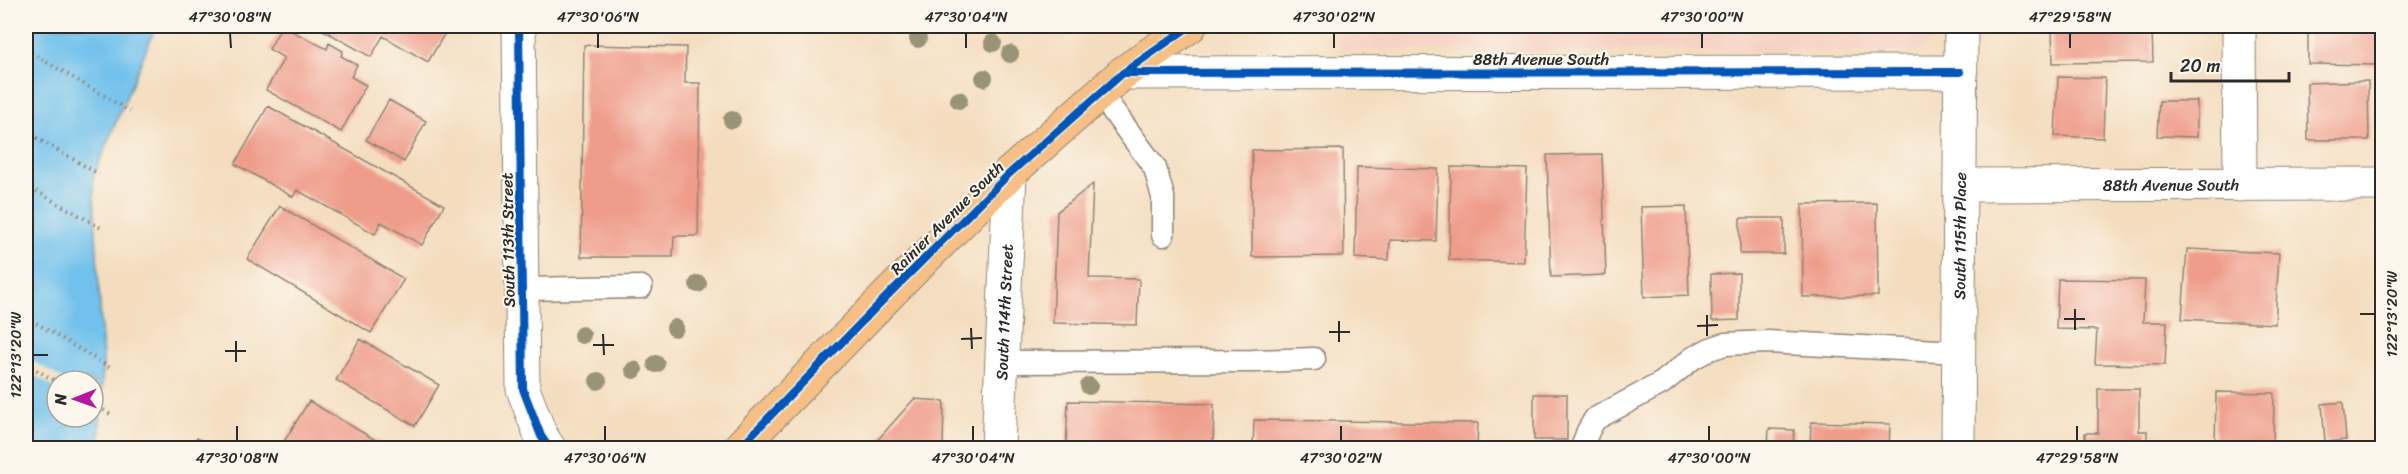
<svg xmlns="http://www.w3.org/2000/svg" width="2408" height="474" font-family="Sriracha,sans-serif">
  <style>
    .built { fill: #f6d2c4 }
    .water { fill: #71c1ec; stroke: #4e768c; stroke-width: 1.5; fill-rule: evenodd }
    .pier { fill: #f4ddbf }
    .building { fill: #ef9c8a }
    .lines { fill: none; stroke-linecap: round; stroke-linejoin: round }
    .service-casing { stroke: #908475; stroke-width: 25 }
    .minor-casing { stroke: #908475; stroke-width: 35 }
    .primary-casing { stroke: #908475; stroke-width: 35 }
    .path { stroke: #908475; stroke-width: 4; stroke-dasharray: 1.5 4.5; stroke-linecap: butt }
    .service { stroke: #fff; stroke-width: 22 }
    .minor { stroke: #fff; stroke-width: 33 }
    .primary { stroke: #f5bf86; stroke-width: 33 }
    .cycleway-casing { stroke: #fbf7ec; stroke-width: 11 }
    .cycleway { stroke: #0057b8; stroke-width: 8 }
    .tree { fill: #999478 }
    .ticks { fill: none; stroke: #2b2b2b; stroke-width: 2 }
    .labels { text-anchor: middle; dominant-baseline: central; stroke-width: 4.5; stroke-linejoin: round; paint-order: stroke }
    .street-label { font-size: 16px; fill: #2b2b2b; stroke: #fbf7ec }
    .neatline { fill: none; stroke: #2b2b2b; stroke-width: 2 }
    .ticks-label { font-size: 15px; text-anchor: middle; fill: #2b2b2b }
  </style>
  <rect width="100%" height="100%" fill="#fbf7ec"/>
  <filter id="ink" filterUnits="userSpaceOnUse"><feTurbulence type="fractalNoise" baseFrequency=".0167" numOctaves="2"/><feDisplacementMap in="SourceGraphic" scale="12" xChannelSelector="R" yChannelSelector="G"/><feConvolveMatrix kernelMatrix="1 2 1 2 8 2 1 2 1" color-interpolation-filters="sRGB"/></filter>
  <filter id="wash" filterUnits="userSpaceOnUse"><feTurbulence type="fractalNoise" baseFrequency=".008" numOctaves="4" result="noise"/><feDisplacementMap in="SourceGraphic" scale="24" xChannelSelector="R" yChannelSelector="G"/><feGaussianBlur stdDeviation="1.35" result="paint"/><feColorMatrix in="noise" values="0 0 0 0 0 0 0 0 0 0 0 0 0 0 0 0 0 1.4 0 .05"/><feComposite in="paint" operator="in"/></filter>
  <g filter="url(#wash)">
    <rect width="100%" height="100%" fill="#f4ddbf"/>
    <path class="built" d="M 1338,26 L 1966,26 L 1913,52 L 1341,50 Z"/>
    <path class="water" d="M 26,26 L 156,26 L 93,177 L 103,362 L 99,448 L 26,448 ZM 57,381 L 93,381 L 93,417 L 57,417 Z"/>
    <path class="pier" d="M 26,357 L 66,381 L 57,381 L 57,389 L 26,370 Z
      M 93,397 L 104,404 L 103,417 L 93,410 Z"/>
    <g id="blocks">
      <path class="building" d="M 282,26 L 327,49 L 329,43 L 343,51 L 341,56 L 357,65 L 351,77 L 366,85 L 341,132 L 266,90 L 284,58 L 269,49 Z
        M 316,26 L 449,26 L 428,62 L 383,36 L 371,57 Z
        M 2052,26 L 2152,26 L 2153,62 L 2053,63 Z
        M 2308,26 L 2382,26 L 2382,65 L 2308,64 Z
        M 584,45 L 686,47 L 685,83 L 700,83 L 698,236 L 674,236 L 673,257 L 581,257 Z
        M 2058,77 L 2105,78 L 2103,138 L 2055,136 Z
        M 2368,81 L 2369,140 L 2308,140 L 2307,83 Z
        M 389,100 L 426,121 L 404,162 L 366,140 Z
        M 2159,101 L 2197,101 L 2197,137 L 2157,136 Z
        M 268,106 L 444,205 L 422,245 L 381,222 L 375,234 L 297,190 L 293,197 L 235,164 Z
        M 1343,149 L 1344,256 L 1252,257 L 1252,150 Z
        M 1602,154 L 1606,275 L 1551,277 L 1547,155 Z
        M 1357,167 L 1438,169 L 1436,241 L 1390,240 L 1389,260 L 1355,258 Z
        M 1451,167 L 1527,169 L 1524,262 L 1449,260 Z
        M 1093,184 L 1089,278 L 1139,279 L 1137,325 L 1053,323 L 1057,212 Z
        M 1877,203 L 1878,296 L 1803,297 L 1802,204 Z
        M 280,206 L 404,279 L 371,333 L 247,259 Z
        M 1686,206 L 1689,295 L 1644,297 L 1641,207 Z
        M 1740,218 L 1784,218 L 1784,254 L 1740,254 Z
        M 2187,249 L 2279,253 L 2275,324 L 2182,319 Z
        M 1739,273 L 1739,320 L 1712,321 L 1711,274 Z
        M 2058,279 L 2145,280 L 2143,322 L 2167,322 L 2165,365 L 2095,364 L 2097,330 L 2056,329 Z
        M 360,339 L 439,385 L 415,426 L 336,380 Z
        M 2098,389 L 2139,389 L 2139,431 L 2147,431 L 2147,448 L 2085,448 L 2085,433 L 2098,433 Z
        M 2216,392 L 2274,393 L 2273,448 L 2215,448 Z
        M 1534,394 L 1567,394 L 1567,440 L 1534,440 Z
        M 914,399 L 944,401 L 943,448 L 873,448 L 873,445 Z
        M 309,401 L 389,448 L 280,448 Z
        M 1068,401 L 1214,404 L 1213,448 L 1066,448 Z
        M 2343,402 L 2346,440 L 2325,442 L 2322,404 Z
        M 1254,420 L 1478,423 L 1477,448 L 1253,448 Z
        M 1811,422 L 1890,424 L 1889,448 L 1810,448 Z
        M 1769,429 L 1794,430 L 1793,448 L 1768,448 Z
        M 197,438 L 217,448 L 191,448 Z"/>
    </g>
  </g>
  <g filter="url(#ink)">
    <use href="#blocks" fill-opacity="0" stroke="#908475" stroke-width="1.5"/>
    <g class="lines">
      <defs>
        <path id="service" d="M 1100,93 L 1155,168 L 1163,197 L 1163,235
          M 522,289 L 641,287
          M 1002,362 L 1253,361 L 1314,359
          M 1582,448 L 1588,431 L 1595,419 L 1662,383 L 1693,358 L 1710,349 L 1725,344 L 1768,342 L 1959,352"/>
        <g id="minor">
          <path d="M 519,26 L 523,389 L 541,436 L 549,448"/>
          <path d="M 2239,26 L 2240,185"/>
          <path d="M 1123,73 L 1960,72"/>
          <path id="s1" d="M 1961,185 L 2382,184"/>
          <path id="s2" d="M 998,448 L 1010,173"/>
          <path id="s3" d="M 1958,448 L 1961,26"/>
        </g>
        <path id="primary" d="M 739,448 L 887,296 L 1010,173 L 1123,73 L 1190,26"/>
      </defs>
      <use href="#service" class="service-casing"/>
      <use href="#minor" class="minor-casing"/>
      <use href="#primary" class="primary-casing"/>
      <path class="path" d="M 26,50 L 130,111
        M 26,132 L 99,174
        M 26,185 L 101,228
        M 26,317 L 109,367
        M 26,364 L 57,382
        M 93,404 L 112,415"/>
      <use href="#service" class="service"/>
      <use href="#minor" class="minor"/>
      <use href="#primary" class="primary"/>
      <defs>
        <path id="cycleway" d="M 519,26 L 523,389 L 541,436 L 549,448
          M 1123,73 L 1960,72
          M 739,448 L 887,296 L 1010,173 L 1123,73 L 1190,26"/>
      </defs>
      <use href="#cycleway" class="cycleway-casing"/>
      <use href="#cycleway" class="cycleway"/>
    </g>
    <g class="tree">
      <circle cx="918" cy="39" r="9"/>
      <circle cx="993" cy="43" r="9"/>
      <circle cx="1010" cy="54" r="9"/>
      <circle cx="984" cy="78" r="9"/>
      <circle cx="959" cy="100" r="9"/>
      <circle cx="732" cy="120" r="9"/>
      <circle cx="698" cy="284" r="9"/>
      <circle cx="675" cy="328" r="9"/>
      <circle cx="582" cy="335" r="9"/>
      <circle cx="656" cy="364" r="9"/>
      <circle cx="634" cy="370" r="9"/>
      <circle cx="598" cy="381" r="9"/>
      <circle cx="1089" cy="386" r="9"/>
    </g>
  </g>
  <path class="ticks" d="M 230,33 L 231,48M 598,33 L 598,48M 966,33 L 966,48M 1334,33 L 1334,48M 1702,33 L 1702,48M 2070,33 L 2070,48M 2075,309 L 2075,330M 2360,314 L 2375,314M 1707,315 L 1707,336M 2064,319 L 2085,319M 1339,321 L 1339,342M 1697,326 L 1718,325M 971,328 L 972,349M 1329,332 L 1350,332M 603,334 L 604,355M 961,339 L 982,338M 236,341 L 236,362M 593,345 L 614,345M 225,351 L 246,351M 33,355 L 48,355M 237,426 L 237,441M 605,426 L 605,441M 973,426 L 973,441M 1341,426 L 1341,441M 1709,426 L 1709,441M 2077,426 L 2077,441"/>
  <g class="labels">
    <g class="street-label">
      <text x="1541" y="59">88th Avenue South</text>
      <text stroke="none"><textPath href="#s1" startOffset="210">88th Avenue South</textPath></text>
      <text transform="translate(947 218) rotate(-45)">Rainier Avenue South</text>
      <text stroke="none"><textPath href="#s3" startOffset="212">South 115th Place</textPath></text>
      <text transform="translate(508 240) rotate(-91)">South 113th Street</text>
      <text stroke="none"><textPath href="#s2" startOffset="136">South 114th Street</textPath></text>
    </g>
  </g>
  <rect width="2408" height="474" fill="none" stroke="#fbf7ec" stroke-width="66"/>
  <g transform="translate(75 399) rotate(269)"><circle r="28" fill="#fbf7ec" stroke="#a8a59f" stroke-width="1.5"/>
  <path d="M0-4.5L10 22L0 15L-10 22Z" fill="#b5179e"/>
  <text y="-9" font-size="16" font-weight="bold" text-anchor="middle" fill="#2b2b2b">N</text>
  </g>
  <path d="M2171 72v9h118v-9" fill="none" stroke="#2b2b2b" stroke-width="3"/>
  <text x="2180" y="72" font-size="18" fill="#2b2b2b" stroke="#fbf7ec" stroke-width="4.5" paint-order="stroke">20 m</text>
  <rect x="33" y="33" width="2342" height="408" class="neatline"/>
  <g class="ticks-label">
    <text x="230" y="22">47°30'08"N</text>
    <text x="598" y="22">47°30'06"N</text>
    <text x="966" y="22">47°30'04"N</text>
    <text x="1334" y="22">47°30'02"N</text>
    <text x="1702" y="22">47°30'00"N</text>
    <text x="2070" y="22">47°29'58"N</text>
    <text transform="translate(2392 314) rotate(-90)" y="5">122°13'20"W</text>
    <text transform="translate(16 355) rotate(-90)" y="5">122°13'20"W</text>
    <text x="237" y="463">47°30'08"N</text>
    <text x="605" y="463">47°30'06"N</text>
    <text x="973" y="463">47°30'04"N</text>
    <text x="1341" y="463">47°30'02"N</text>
    <text x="1709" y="463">47°30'00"N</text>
    <text x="2077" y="463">47°29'58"N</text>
  </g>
</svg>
